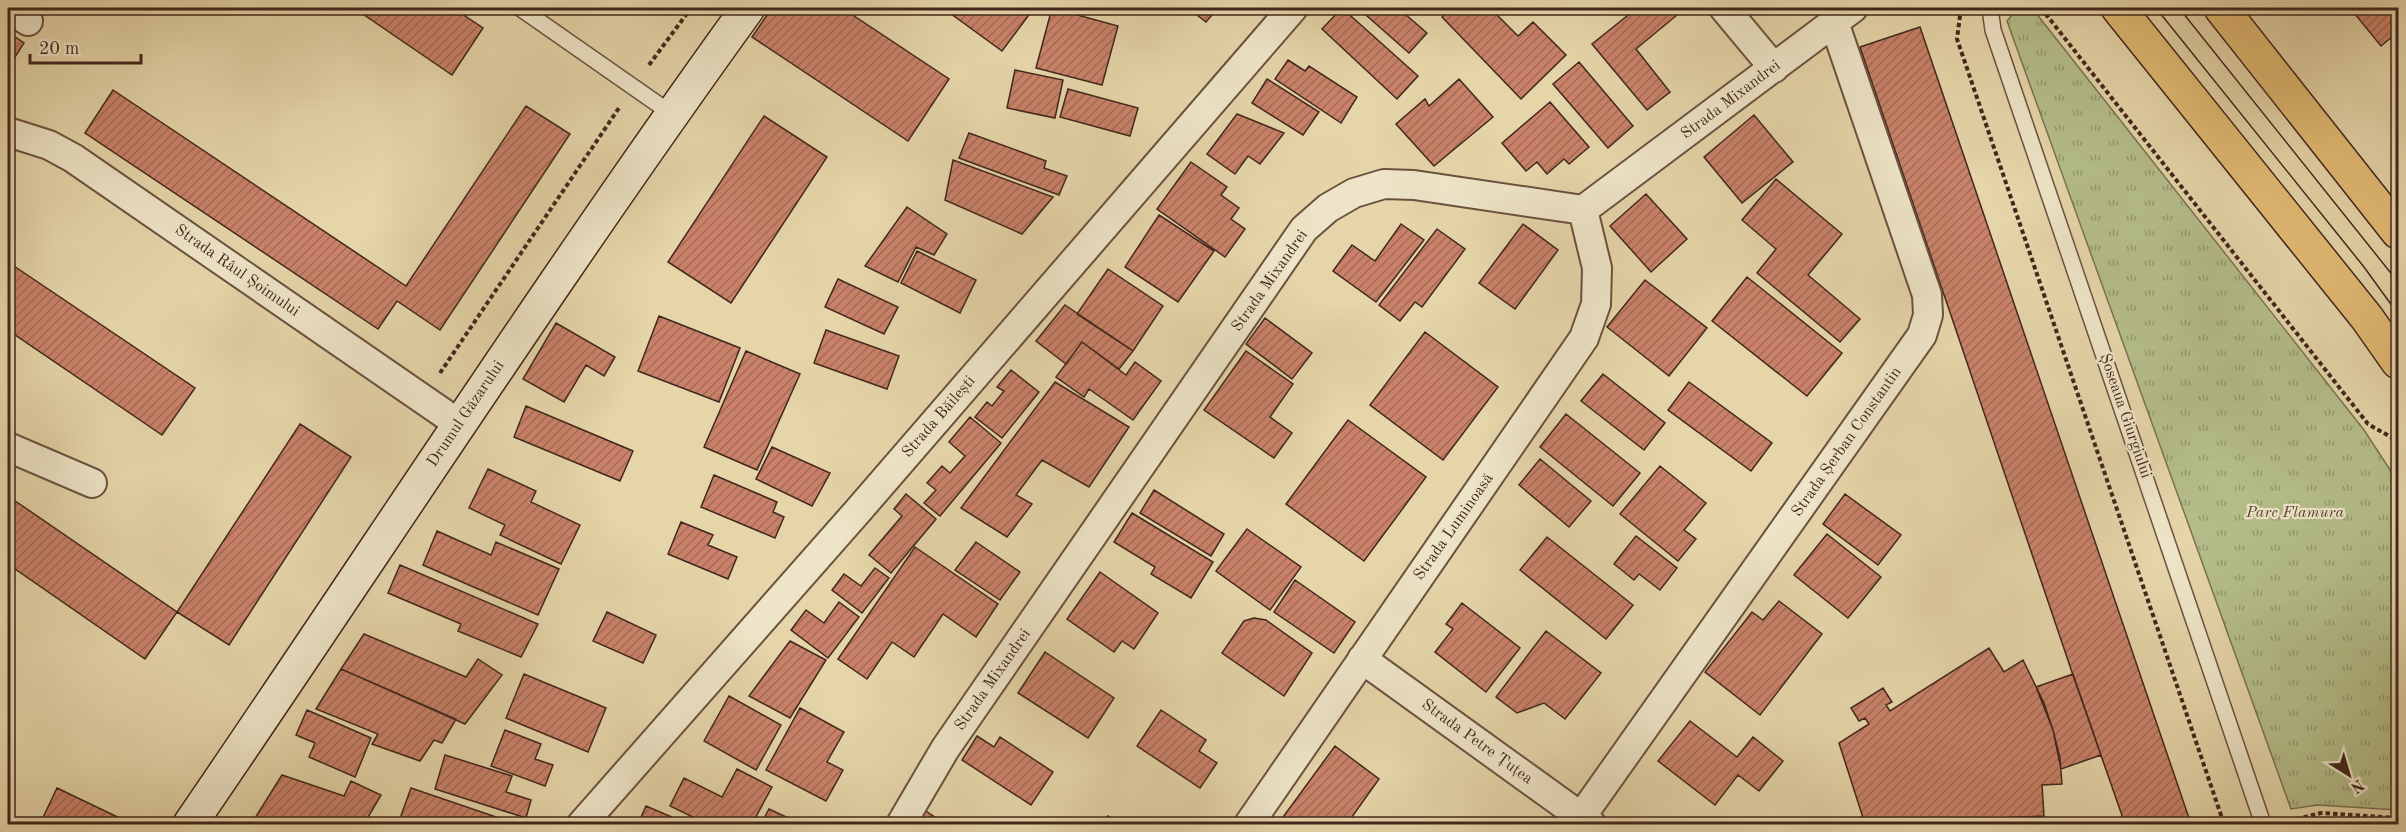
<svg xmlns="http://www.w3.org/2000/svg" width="2406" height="832" font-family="'Old Standard TT',serif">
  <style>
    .park { fill: url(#park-tufts); stroke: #7a7253; stroke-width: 1.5 }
    .building { fill: url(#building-hatch); stroke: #41271d; stroke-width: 1.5 }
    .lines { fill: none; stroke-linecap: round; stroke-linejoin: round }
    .lane-casing { stroke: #6a5240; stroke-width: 18 }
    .street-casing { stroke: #6a5240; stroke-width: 32 }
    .secondary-casing { stroke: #41271d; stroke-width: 36 }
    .primary-casing { stroke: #41271d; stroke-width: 36 }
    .path { stroke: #41271d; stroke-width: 4; stroke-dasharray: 4.5 3; stroke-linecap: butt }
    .lane { stroke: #eee4c7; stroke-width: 15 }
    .street { stroke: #eee4c7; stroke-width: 28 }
    .secondary { stroke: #eee4c7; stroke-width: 33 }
    .primary { stroke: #e2ba74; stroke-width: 33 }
    .tram { stroke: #41271d; stroke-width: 1.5 }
    .labels { text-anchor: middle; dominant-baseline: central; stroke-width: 4.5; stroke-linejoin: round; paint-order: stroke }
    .street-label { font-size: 16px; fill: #41271d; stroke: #eee4c7 }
    .park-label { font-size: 16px; font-style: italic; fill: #584533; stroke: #eee4c7 }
  </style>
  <defs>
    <pattern id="park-tufts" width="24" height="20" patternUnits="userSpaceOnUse" patternTransform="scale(1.5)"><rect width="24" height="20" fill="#b4bd89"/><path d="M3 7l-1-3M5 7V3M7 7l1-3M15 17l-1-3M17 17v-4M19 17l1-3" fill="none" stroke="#949a6f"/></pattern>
    <pattern id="building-hatch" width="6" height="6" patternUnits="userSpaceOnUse" patternTransform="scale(1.5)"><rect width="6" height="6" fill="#c98269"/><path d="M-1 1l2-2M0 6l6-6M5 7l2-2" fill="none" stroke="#a56a56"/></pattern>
  </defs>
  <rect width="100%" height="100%" fill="#e5d5a9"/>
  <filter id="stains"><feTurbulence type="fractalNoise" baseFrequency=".00333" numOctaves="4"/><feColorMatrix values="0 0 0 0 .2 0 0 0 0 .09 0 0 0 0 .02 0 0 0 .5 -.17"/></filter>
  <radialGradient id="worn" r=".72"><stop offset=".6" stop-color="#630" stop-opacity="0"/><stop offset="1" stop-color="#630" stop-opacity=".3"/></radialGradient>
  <path class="park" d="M 2018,8 L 2032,8 L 2364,430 L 2398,482 L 2398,810 L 2317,805 L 2291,809 L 2007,21 Z"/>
  <path class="building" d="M 354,8 L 453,8 L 483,28 L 452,75 Z
    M 772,8 L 842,8 L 949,79 L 908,141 L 752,37 Z
    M 943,8 L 1034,8 L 1002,51 Z
    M 1052,8 L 1118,26 L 1102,85 L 1036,68 Z
    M 1188,8 L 1218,8 L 1206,22 Z
    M 1342,8 L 1418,76 L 1397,99 L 1322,29 Z
    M 1358,8 L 1398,8 L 1427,33 L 1409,53 Z
    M 1452,8 L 1490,8 L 1518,36 L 1533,22 L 1566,55 L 1521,99 L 1442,17 Z
    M 1637,8 L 1671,8 L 1677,15 L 1636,49 L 1670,92 L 1647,110 L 1592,44 Z
    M 2350,8 L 2398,8 L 2398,32 L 2381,46 Z
    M 1920,27 L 2161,736 L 2191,824 L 2125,824 L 2075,681 L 1860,47 Z
    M 8,32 L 24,43 L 8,68 Z
    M 1288,60 L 1305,71 L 1309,66 L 1357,97 L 1341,123 L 1275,79 Z
    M 1579,62 L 1633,126 L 1608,148 L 1553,84 Z
    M 1015,70 L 1063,80 L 1055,118 L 1007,108 Z
    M 1267,79 L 1319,112 L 1303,135 L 1252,103 Z
    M 1459,79 L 1493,117 L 1434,166 L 1396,124 L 1425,99 L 1429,106 Z
    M 1068,89 L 1138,108 L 1130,136 L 1060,117 Z
    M 113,90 L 406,286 L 526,106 L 570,134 L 440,330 L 397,301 L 378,329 L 85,133 Z
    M 1550,102 L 1589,147 L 1569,164 L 1564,159 L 1547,174 L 1537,162 L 1526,171 L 1502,143 Z
    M 1237,114 L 1284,133 L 1260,164 L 1248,156 L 1235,174 L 1207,154 Z
    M 1754,115 L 1793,162 L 1742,203 L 1704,157 Z
    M 764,116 L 827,157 L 731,303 L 668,262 Z
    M 969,133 L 1046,161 L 1044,168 L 1067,176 L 1059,195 L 959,158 Z
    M 953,160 L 1053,197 L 1022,234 L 945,200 Z
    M 1191,162 L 1227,187 L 1221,195 L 1239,208 L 1231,219 L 1245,229 L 1225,257 L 1157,209 Z
    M 1776,179 L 1842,234 L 1808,275 L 1860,319 L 1840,342 L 1757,273 L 1776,249 L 1742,220 Z
    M 1646,194 L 1687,239 L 1651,272 L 1610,226 Z
    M 907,207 L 947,234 L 934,255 L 916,247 L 898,282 L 865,266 Z
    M 1159,215 L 1214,251 L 1178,302 L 1125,267 Z
    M 1401,224 L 1424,240 L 1376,302 L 1333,271 L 1352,245 L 1375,261 Z
    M 1523,224 L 1558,250 L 1515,309 L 1479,283 Z
    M 1437,229 L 1465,249 L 1422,307 L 1415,302 L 1400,321 L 1379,305 Z
    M 917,251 L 976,280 L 960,313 L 901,283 Z
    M 8,262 L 195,388 L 162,435 L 8,330 Z
    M 1108,269 L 1163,306 L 1133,351 L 1077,314 Z
    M 1747,277 L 1842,353 L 1807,396 L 1712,321 Z
    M 838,279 L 898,307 L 884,334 L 825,307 Z
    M 1645,280 L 1707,328 L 1669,376 L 1607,327 Z
    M 1065,305 L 1133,351 L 1119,369 L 1082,342 L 1066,364 L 1036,341 Z
    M 659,316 L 740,348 L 719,402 L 638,371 Z
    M 1265,318 L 1312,353 L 1292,379 L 1246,344 Z
    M 556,323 L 615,357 L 604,376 L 586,365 L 564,402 L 523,379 Z
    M 826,330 L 899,356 L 887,389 L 814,363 Z
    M 1425,332 L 1498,387 L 1443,460 L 1370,405 Z
    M 1082,342 L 1126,375 L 1135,362 L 1161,381 L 1133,420 L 1089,389 L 1084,397 L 1056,377 Z
    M 746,351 L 800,374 L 757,470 L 704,447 Z
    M 1246,351 L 1293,384 L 1270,417 L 1292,433 L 1274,458 L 1204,410 Z
    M 1011,370 L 1039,392 L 1002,438 L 975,417 L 987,402 L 992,406 L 1004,391 L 997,387 Z
    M 1603,374 L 1665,423 L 1644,450 L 1581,401 Z
    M 1055,382 L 1129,427 L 1089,487 L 1042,460 L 1016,495 L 1032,504 L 1007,537 L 961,508 Z
    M 1689,382 L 1772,443 L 1751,471 L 1668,410 Z
    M 526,406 L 633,451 L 620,481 L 514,437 Z
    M 1566,414 L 1640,473 L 1613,506 L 1540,447 Z
    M 970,417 L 1001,443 L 940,516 L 924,503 L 936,490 L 927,483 L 942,466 L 950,473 L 965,456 L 949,442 Z
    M 1348,420 L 1426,477 L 1364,561 L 1286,504 Z
    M 300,424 L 351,457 L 229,645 L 177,612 Z
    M 772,447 L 830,473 L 812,506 L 756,479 Z
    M 1540,459 L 1591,501 L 1569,527 L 1519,485 Z
    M 1660,466 L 1706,503 L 1684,530 L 1696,539 L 1678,561 L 1620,514 Z
    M 488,469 L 536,491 L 531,502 L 580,525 L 561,564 L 500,535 L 505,525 L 469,508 Z
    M 714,475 L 777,502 L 773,512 L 784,517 L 775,538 L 701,507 Z
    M 1154,490 L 1224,534 L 1211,556 L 1140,513 Z
    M 906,494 L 936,519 L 891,573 L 869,555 L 902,516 L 894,509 Z
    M 1845,494 L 1901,535 L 1878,565 L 1823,524 Z
    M 8,496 L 177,612 L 145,659 L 8,564 Z
    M 1132,513 L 1213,562 L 1191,598 L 1151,574 L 1155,567 L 1114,542 Z
    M 681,522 L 713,535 L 708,545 L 737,557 L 728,579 L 668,554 Z
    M 1247,529 L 1301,567 L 1270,610 L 1216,571 Z
    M 437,531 L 491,555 L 496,542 L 559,569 L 538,615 L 423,565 Z
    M 1827,534 L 1881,577 L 1848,618 L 1794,575 Z
    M 1636,536 L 1677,568 L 1660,590 L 1639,574 L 1634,580 L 1614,564 Z
    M 1547,537 L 1633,605 L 1606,639 L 1520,570 Z
    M 976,542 L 1020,572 L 1000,600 L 955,570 Z
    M 915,547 L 998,604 L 976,637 L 943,614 L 914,657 L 892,642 L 867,679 L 838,659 Z
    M 400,565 L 538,624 L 521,657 L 458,631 L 461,624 L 388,593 Z
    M 875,568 L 889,578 L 862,613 L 832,590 L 844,574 L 861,586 Z
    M 1100,572 L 1158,613 L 1134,649 L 1122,641 L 1114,652 L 1067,619 Z
    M 1295,580 L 1355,622 L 1334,653 L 1274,612 Z
    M 1779,601 L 1822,634 L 1760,715 L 1705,672 L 1752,612 L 1763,620 Z
    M 839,602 L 859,617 L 828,658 L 791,630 L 806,610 L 824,623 Z
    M 1462,603 L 1520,648 L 1486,692 L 1435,652 L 1453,629 L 1446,624 Z
    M 607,612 L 656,635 L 643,663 L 593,641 Z
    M 1254,618 L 1266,620 L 1312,653 L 1284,696 L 1222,653 L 1244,621 Z
    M 1546,631 L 1601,673 L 1565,719 L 1544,703 L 1517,713 L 1496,697 Z
    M 364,634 L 466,677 L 478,659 L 502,675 L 465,724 L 341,669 Z
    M 790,641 L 826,660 L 790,718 L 749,696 Z
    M 1989,648 L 2004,672 L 2023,660 L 2044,703 L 2053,730 L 2060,758 L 2062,784 L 2042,785 L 2044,816 L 1927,822 L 1928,824 L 1865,824 L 1839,743 L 1869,724 L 1865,718 L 1859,721 L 1851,708 L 1883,688 L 1892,702 L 1886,705 L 1890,711 Z
    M 1045,652 L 1114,698 L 1088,738 L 1018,693 Z
    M 341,669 L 456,719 L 442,743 L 434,740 L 420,761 L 372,744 L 378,734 L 316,709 Z
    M 524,674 L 606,708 L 588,752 L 506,718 Z
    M 2073,674 L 2101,755 L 2061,769 L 2053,730 L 2036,687 Z
    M 729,696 L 781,725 L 756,770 L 704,741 Z
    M 800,708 L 844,732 L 827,762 L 843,770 L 826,801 L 766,770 Z
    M 307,710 L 371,738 L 355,777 L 309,757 L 315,743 L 296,735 Z
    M 1161,710 L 1206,740 L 1199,751 L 1217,763 L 1200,788 L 1137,746 Z
    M 1690,721 L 1737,757 L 1753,737 L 1783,761 L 1759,791 L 1738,775 L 1715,805 L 1658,761 Z
    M 505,730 L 541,744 L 535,759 L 553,765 L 545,786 L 491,766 Z
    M 977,736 L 994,747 L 1000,737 L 1053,772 L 1031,805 L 962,760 Z
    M 1335,746 L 1379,779 L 1349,821 L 1354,824 L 1278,824 Z
    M 445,755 L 512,776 L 506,792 L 531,800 L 526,818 L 435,789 Z
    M 737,769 L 772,787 L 752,824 L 707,824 L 670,806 L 684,778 L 722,797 Z
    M 282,775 L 344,796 L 351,781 L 381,795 L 364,824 L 276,824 L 255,818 Z
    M 57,788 L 130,823 L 129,824 L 40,824 Z
    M 411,788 L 499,818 L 497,824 L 398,824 Z
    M 646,806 L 688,824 L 638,824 Z
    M 769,809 L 801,824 L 761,824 Z
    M 926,811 L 945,824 L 916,824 Z
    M 1108,816 L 1122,824 L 1103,824 Z
    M 1369,818 L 1378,824 L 1363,824 Z"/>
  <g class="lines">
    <defs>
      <path id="lane" d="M 520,8 L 672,114
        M 1990,8 L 1993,30 L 2263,824"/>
      <path id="street" d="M 8,8 L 28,21
        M 1724,8 L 1774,68
        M 8,132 L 49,145 L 73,158 L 459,424
        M 8,447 L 92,483
        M 1362,659 L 1591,824
        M 1581,817 L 1922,335 L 1928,315 L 1927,295 L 1834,22
        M 582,824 L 857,512 L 1293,8
        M 901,824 L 945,749 L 1304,229 L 1328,208 L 1354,193 L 1384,184 L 1414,185 L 1583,210 L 1853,8
        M 1249,824 L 1584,338 L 1596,304 L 1597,268 L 1583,210"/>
      <path id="secondary" d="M 190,824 C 376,552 555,275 748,8"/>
      <path id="primary" d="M 2118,8 L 2367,318 L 2398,362
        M 2221,8 L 2398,232"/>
    </defs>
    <use href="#lane" class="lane-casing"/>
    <use href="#street" class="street-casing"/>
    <use href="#secondary" class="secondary-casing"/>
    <use href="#primary" class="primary-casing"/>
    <path class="path" d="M 1961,8 L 1957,39 L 2224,824
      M 2041,8 L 2368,424 L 2396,440 L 2398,445
      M 649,65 L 691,8
      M 440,373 L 619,108
      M 2289,821 L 2321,813 L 2398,818"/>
    <use href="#lane" class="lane"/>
    <use href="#street" class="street"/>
    <use href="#secondary" class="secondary"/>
    <use href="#primary" class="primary"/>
    <path class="tram" d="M 2156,8 L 2364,267 L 2398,314
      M 2179,8 L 2398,282"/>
  </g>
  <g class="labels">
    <g class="street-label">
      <text transform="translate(1731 100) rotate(-37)">Strada Mixandrei</text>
      <text transform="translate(237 271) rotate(35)">Strada Râul Șoimului</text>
      <text transform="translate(1270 281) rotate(-55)">Strada Mixandrei</text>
      <text transform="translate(466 414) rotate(-56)">Drumul Găzarului</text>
      <text transform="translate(2125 416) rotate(71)">Șoseaua Giurgiului</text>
      <text transform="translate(939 417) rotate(-49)">Strada Băilești</text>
      <text transform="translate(1847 442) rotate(-55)">Strada Șerban Constantin</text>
      <text transform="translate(1454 527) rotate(-55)">Strada Luminoasă</text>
      <text transform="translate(993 680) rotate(-55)">Strada Mixandrei</text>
      <text transform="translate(1477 742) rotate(36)">Strada Petre Țuțea</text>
    </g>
    <g class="park-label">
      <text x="2295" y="513">Parc Flamura</text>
    </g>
  </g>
  <rect width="2406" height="832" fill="none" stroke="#e5d5a9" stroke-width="30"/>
  <rect x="9" y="9" width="2388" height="814" fill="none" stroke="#41271d" stroke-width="3"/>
  <rect x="15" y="15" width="2376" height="802" fill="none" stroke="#41271d" stroke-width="1.5"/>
  <g transform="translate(2349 775) rotate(143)" stroke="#eee4c7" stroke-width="4.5" paint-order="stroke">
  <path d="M0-4.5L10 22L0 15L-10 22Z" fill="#41271d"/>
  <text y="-9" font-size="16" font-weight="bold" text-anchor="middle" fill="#41271d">N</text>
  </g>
  <path d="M30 54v9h111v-9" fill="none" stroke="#41271d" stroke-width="3"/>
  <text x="39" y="54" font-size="18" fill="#41271d" stroke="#eee4c7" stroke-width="4.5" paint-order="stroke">20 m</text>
  <rect width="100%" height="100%" filter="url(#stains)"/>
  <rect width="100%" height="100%" fill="url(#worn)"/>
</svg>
